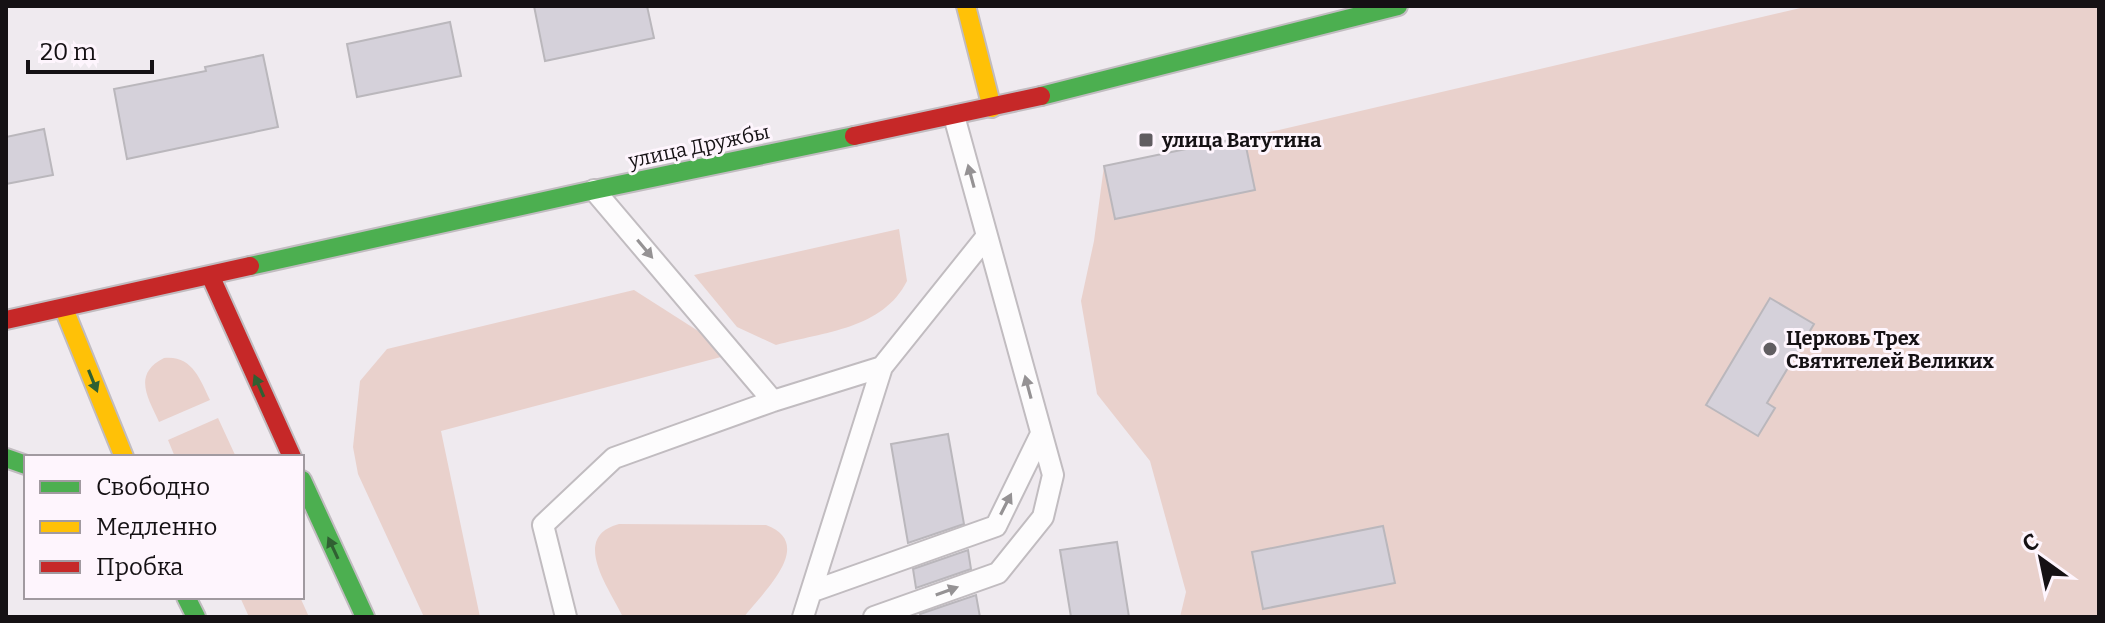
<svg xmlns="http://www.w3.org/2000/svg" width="2105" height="623" font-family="Bitter,serif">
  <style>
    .green { fill: #e9d1cc }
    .building { fill: #d5d1da; stroke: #bab7bc; stroke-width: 2 }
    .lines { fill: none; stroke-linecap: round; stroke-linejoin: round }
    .lane-casing { stroke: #c1bcc0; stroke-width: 24 }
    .fast-casing { stroke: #c1bcc0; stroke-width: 22 }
    .slow-casing { stroke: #c1bcc0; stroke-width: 22 }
    .jam-casing { stroke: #c1bcc0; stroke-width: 22 }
    .lane { stroke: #fdfcfd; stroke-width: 20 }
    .fast { stroke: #4caf50; stroke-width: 18 }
    .slow { stroke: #ffc107; stroke-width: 18 }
    .jam { stroke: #c62828; stroke-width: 18 }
    .oneway { fill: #959294 }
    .oneway2 { fill: #306032 }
    .poi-dot { fill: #615d61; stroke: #fef5fd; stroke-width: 3 }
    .labels { text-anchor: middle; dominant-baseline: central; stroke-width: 6; stroke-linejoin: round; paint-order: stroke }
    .poi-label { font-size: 20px; font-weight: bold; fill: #151114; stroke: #fef5fd; text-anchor: start }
    .street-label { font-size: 20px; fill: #151114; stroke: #fef5fd }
  </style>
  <rect width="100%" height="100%" fill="#efeaef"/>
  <path class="green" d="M 1809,6 L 2099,6 L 2099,617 L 1180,617 L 1186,592 L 1150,461 L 1097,394 L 1081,301 L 1094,241 L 1104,166 L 1279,130 Z
    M 899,229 L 907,281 C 883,329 824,332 776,345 L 737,327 L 694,275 Z
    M 634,290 L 717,343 L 721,357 L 441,431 L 480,617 L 424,617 L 358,474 L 353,447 L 360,381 L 387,349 Z
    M 164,358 C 192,355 200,379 210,400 L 159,422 C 148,398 132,374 164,358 Z
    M 218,418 L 236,457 L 175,457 L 168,440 Z
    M 619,524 L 766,525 C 817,544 762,593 744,617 L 623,617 C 609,588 570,537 619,524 Z
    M 240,597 L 300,597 L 309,617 L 249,617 Z"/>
  <path class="building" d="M 534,6 L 647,6 L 654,38 L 545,61 Z
    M 450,22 L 461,76 L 357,97 L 347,44 Z
    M 263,55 L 278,127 L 127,159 L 114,89 L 206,71 L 205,67 Z
    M 44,129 L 53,175 L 6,184 L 6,137 Z
    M 1244,137 L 1255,190 L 1115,219 L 1104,166 Z
    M 1770,298 L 1814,324 L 1767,403 L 1775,408 L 1758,436 L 1706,405 Z
    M 948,434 L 964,524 L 908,543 L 891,444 Z
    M 1383,526 L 1395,583 L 1263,609 L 1252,552 Z
    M 1117,542 L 1129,617 L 1071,617 L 1060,550 Z
    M 968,550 L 971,569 L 916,588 L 913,569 Z
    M 976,595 L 980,617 L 921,617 L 920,614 Z"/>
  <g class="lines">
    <defs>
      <path id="lane" d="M 594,190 L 773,401
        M 813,591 L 996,526 L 1040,436
        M 566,617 L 543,525 L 614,458 L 773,401 L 882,367 L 987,236
        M 803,617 L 882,367
        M 874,617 L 998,573 L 1043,517 L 1053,475 L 954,116"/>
      <path id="fast" d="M 1041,96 L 1398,6
        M 250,266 L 594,190 L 854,136
        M 6,458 L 26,465
        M 302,480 L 365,617
        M 186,597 L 196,617"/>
      <path id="slow" d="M 966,6 L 992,108
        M 64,309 L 124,457"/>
      <path id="jam" d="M 854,136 L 1041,96
        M 210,275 L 292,457
        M 6,320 L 250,266"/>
    </defs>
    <use href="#lane" class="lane-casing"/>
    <use href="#fast" class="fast-casing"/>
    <use href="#slow" class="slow-casing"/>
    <use href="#jam" class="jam-casing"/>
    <use href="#lane" class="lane"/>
    <use href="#fast" class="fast"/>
    <use href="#slow" class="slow"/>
    <use href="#jam" class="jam"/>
  </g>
  <defs><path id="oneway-solid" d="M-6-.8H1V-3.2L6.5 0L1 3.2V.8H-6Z" transform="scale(2)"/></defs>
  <g class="oneway">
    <use href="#oneway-solid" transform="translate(971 176) rotate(-105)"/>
    <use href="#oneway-solid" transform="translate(645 249) rotate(50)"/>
    <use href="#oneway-solid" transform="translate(1028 387) rotate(-105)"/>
    <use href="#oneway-solid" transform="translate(1006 504) rotate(-63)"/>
    <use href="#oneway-solid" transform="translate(947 591) rotate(-20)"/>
  </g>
  <g class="oneway2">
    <use href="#oneway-solid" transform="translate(93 381) rotate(68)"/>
    <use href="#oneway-solid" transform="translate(259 386) rotate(-114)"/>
    <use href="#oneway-solid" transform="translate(333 548) rotate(-115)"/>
  </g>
  <g class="poi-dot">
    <rect x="1138" y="132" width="16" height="16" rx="4"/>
    <circle cx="1770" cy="349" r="8"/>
  </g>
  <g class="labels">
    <g class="poi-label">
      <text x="1162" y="140">улица Ватутина</text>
      <text x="1786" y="338">Церковь Трех<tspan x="1786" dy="23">Святителей Великих</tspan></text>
    </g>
    <g class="street-label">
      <text transform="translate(699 146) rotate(-12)">улица Дружбы</text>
    </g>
  </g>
  <rect width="2105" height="623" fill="none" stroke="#151114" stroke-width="16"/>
  <rect x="24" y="455" width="280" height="144" fill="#fef5fd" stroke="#a19aa0" stroke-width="2"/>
  <rect x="40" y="481" width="40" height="12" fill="#4caf50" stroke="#a19aa0" stroke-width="2"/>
  <text x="96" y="495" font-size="24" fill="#151114">Свободно</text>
  <rect x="40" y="521" width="40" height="12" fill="#ffc107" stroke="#a19aa0" stroke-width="2"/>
  <text x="96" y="535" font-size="24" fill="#151114">Медленно</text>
  <rect x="40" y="561" width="40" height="12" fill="#c62828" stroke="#a19aa0" stroke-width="2"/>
  <text x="96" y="575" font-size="24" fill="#151114">Пробка</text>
  <g transform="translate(2041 559) rotate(327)" stroke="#fef5fd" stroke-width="6" paint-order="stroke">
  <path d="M0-6L14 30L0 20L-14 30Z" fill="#151114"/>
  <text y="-12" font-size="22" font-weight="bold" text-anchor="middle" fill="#151114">С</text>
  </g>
  <path d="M28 60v12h124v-12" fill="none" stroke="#151114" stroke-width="4"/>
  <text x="40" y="60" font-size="24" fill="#151114" stroke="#fef5fd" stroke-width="6" paint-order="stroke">20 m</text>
</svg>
